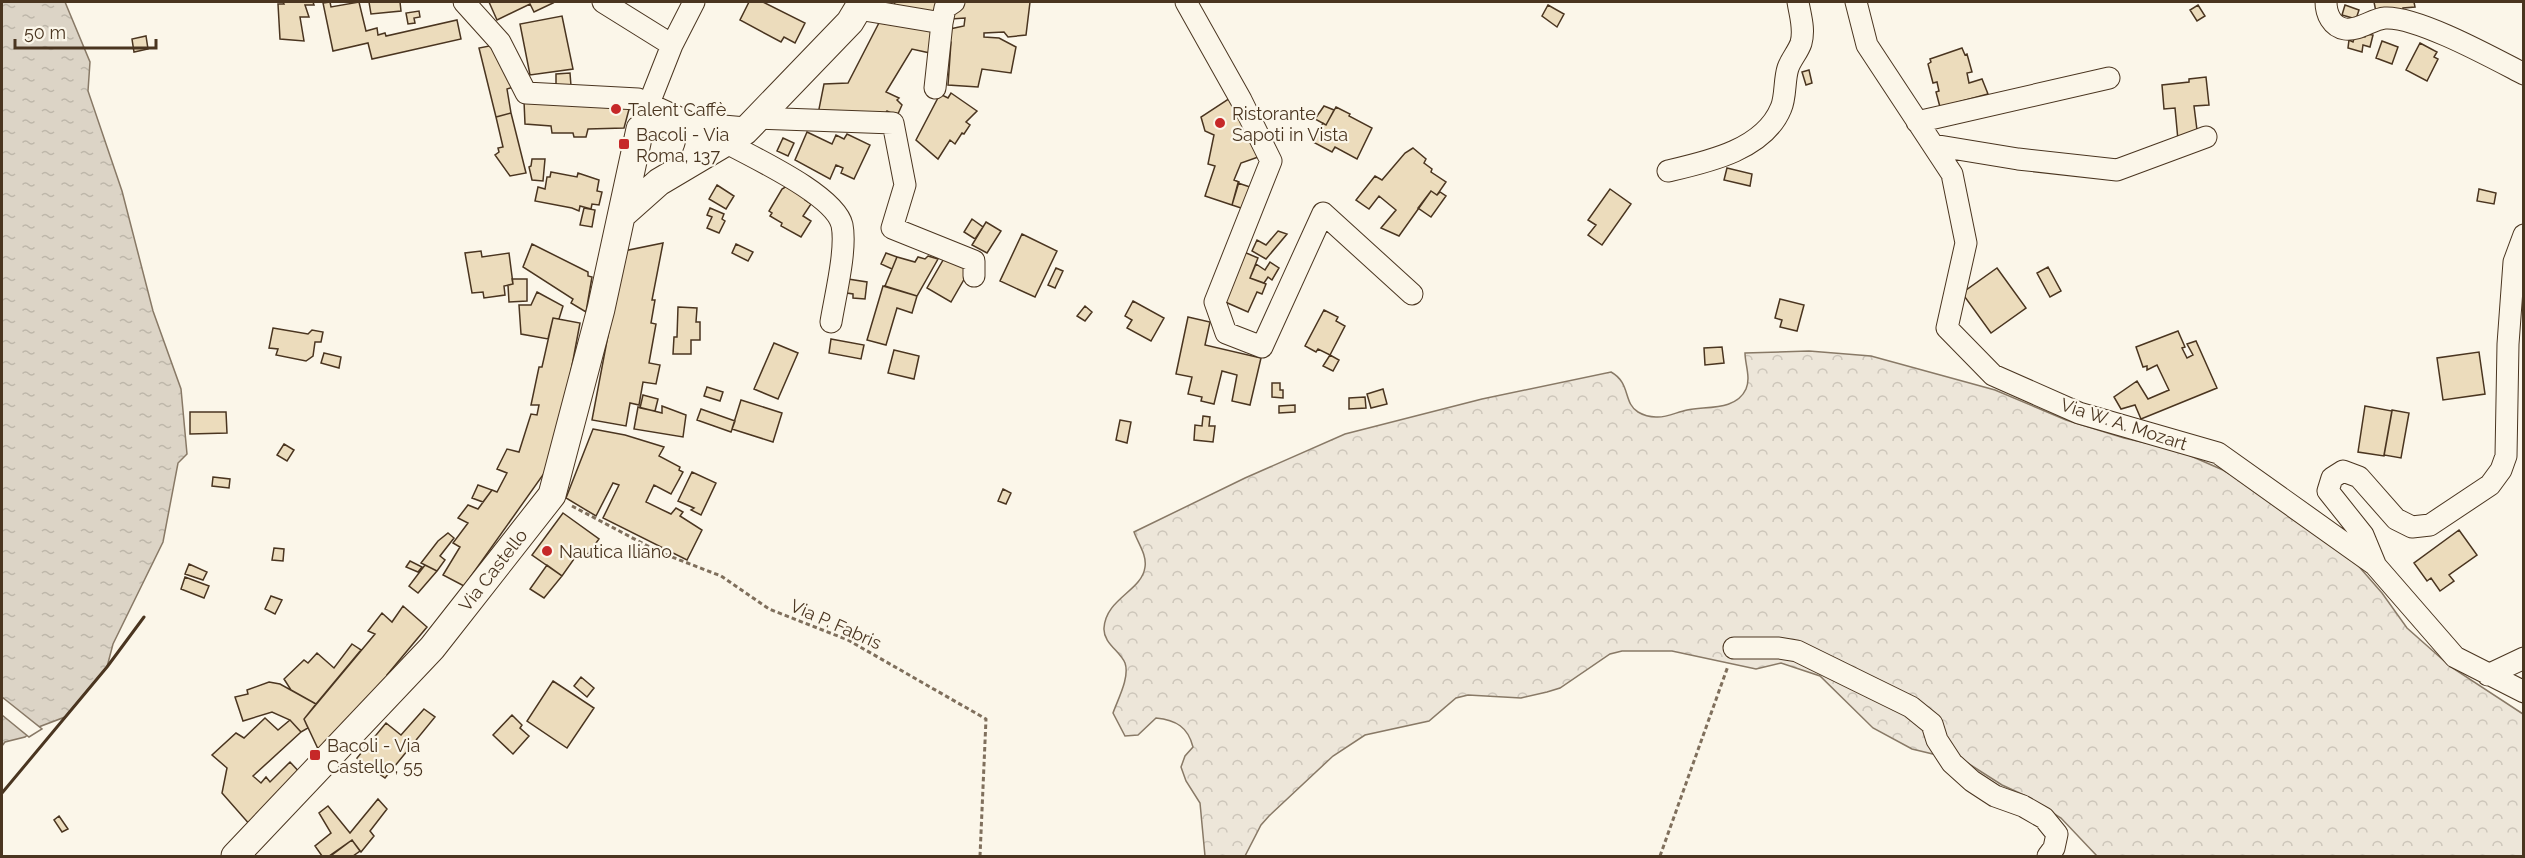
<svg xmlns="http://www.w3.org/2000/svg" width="2525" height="858" font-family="Raleway,sans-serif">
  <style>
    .forest { fill: url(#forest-crowns); stroke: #887966; stroke-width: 1.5 }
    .water { fill: url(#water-ripples); stroke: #887966; stroke-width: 1.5 }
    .pier { fill: #fbf6e9; stroke: #887966; stroke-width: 1.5 }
    .building { fill: #ecdcbc; stroke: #4a3520; stroke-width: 1.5 }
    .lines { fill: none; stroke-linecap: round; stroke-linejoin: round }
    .minor-casing { stroke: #4a3520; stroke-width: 23 }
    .major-casing { stroke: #4a3520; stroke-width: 29 }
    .path { stroke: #7f6f5c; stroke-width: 3; stroke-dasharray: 4.5 3; stroke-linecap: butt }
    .minor { stroke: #fbf6e9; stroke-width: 21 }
    .major { stroke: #fbf6e9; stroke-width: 27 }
    .wall { stroke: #4a3520; stroke-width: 3 }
    .poi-dot { fill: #c62828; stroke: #fbf6e9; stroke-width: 2 }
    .labels { text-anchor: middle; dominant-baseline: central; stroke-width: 4.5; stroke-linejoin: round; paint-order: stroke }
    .poi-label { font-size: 18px; fill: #4a3520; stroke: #fbf6e9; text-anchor: start }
    .street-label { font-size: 18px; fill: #4a3520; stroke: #fbf6e9 }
  </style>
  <defs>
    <pattern id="forest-crowns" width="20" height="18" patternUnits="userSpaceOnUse" patternTransform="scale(1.5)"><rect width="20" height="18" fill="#ede6d9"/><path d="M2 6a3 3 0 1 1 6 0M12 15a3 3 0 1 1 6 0" fill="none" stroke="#cdc6ba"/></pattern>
    <pattern id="water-ripples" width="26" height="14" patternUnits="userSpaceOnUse" patternTransform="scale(1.5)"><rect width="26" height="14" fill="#dcd4c6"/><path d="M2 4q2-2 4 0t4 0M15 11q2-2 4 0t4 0" fill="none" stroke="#beb7aa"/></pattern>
  </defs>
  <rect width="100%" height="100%" fill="#fbf6e9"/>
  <path class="forest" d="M 1809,351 L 1871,356 L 1995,390 L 2066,420 L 2124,438 L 2177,450 L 2223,470 L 2252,487 L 2355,562 L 2382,593 L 2407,628 L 2451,667 L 2523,714 L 2523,856 L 2097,856 L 2061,818 L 2026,796 L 2002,785 L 1966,762 L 1912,749 L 1873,728 L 1820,676 L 1781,663 L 1756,669 L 1672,651 L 1622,651 L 1610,654 L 1560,688 L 1547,692 L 1521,698 L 1468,695 L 1456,698 L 1429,721 L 1365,735 L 1333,756 L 1269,816 L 1261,825 L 1245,856 L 1205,856 L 1200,803 L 1186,781 L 1181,767 L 1185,756 L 1193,747 C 1188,727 1176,720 1156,718 L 1138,735 L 1125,736 L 1113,713 C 1118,699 1130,677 1125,663 C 1120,651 1103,643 1104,628 C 1106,598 1142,591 1145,567 C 1147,555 1138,543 1134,532 L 1245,478 L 1345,434 L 1482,399 L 1611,372 C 1631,383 1623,403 1638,412 C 1643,415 1649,417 1656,417 C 1666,418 1677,412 1687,410 C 1706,406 1736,411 1746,389 C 1751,378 1745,364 1745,353 Z"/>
  <path class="water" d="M 2,2 L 65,2 L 90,62 L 88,91 L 122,191 L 153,311 L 181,389 L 187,454 L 178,463 L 163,542 L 113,644 L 107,667 L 65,717 L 36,728 L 25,737 L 5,742 L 2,746 Z"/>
  <path class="pier" d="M 2,697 L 42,729 L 29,737 L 2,715 Z"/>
  <path class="building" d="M 283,2 L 313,2 L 314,5 L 305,5 L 309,17 L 300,17 L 304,41 L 280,39 L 278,4 L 284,4 Z
    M 330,2 L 331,7 L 359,2 L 366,31 L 377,28 L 378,35 L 385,33 L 386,36 L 457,20 L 461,39 L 372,59 L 368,43 L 333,51 L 323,3 Z
    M 369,2 L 400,2 L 401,11 L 371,14 Z
    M 489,2 L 552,2 L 553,3 L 534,12 L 530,4 L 497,20 Z
    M 749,2 L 763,2 L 805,23 L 795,43 L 784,37 L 781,42 L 740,20 Z
    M 895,2 L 941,2 L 938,13 L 892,12 Z
    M 965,2 L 1030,2 L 1026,35 L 1008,37 L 1004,32 L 984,33 L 984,37 L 999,38 L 1016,47 L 1011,73 L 982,69 L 978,87 L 948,85 L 951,42 L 946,41 L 950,29 L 964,26 L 965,18 L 951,19 L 951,11 Z
    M 2374,2 L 2414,2 L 2415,7 L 2403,8 L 2403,11 L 2376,12 Z
    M 1548,5 L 1564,14 L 1557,27 L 1542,16 Z
    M 2198,5 L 2205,16 L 2197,21 L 2190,10 Z
    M 2345,5 L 2359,10 L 2356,19 L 2342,15 Z
    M 419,11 L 420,17 L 414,18 L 415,23 L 408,24 L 406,13 Z
    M 562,16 L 573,69 L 530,75 L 520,24 Z
    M 882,17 L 936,26 L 930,53 L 912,49 L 886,92 L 899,98 L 897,100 L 902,105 L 897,116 L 887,111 L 883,117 L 825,112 L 819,109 L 824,84 L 848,83 Z
    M 2366,34 L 2373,35 L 2370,47 L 2363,45 L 2362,52 L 2348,48 L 2349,40 L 2353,42 L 2355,35 L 2365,37 Z
    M 146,36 L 148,49 L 134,52 L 132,39 Z
    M 2382,41 L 2398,47 L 2392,64 L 2376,58 Z
    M 2420,43 L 2437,52 L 2434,57 L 2438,59 L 2427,81 L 2406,70 Z
    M 494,45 L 513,87 L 507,89 L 511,113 L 496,117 L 479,48 Z
    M 1962,48 L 1965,55 L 1967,54 L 1972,72 L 1967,73 L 1969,83 L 1982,79 L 1988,94 L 1940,107 L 1936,92 L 1939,91 L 1937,82 L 1933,83 L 1928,64 L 1931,62 L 1930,59 Z
    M 1809,70 L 1812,83 L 1806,85 L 1802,72 Z
    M 570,73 L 571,86 L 556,87 L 556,74 Z
    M 2206,77 L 2209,105 L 2194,106 L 2198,138 L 2178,140 L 2175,108 L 2164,109 L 2162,85 L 2189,82 L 2189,79 Z
    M 951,93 L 977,111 L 966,122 L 970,125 L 964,134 L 962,133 L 955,144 L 950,140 L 938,159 L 916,140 L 940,94 L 948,98 Z
    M 1233,96 L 1261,156 L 1241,163 L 1234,180 L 1239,182 L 1232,205 L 1205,196 L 1215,166 L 1208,164 L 1214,135 L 1205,131 L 1201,117 Z
    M 524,101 L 631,102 L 624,128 L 588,129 L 586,137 L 574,137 L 573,133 L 552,133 L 551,126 L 525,124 Z
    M 1324,106 L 1334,110 L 1326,125 L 1315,119 Z
    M 1336,107 L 1350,114 L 1349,116 L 1372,128 L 1357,159 L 1335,147 L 1332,152 L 1313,142 L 1323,123 L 1326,125 Z
    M 511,113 L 526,173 L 510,176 L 495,155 L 499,152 L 498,148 L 503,147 L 496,117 Z
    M 807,132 L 832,144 L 836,135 L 844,139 L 847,134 L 870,145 L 854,179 L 841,173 L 843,168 L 836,165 L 830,179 L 795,160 Z
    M 783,138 L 794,143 L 788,156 L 777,151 Z
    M 1413,148 L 1426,159 L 1424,163 L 1432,169 L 1431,172 L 1446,182 L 1437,195 L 1431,191 L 1399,236 L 1381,228 L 1396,210 L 1379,196 L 1369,209 L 1356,200 L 1375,176 L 1382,180 L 1405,153 Z
    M 532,159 L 545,159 L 543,181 L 532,180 L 529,167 L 531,166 Z
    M 1727,168 L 1752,174 L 1750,186 L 1724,180 Z
    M 551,172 L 577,177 L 578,173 L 599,180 L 597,191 L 602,192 L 599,205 L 592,204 L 591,209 L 580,206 L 579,211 L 572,208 L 535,201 L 538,187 L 545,189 L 547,177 L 550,177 Z
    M 1238,183 L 1253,188 L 1247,210 L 1232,205 Z
    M 717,185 L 734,196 L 726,209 L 709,199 Z
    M 787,186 L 807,198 L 805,200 L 811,204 L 803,216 L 811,221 L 801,237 L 781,226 L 782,223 L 770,216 L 772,213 L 769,211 L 782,189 Z
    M 1610,189 L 1631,204 L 1602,245 L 1588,235 L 1596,225 L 1588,220 Z
    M 2479,189 L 2496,193 L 2494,204 L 2477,201 Z
    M 1431,191 L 1437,195 L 1440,192 L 1446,196 L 1431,217 L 1418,208 Z
    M 584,208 L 595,210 L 592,227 L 580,225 Z
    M 710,208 L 724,214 L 722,219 L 725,221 L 719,233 L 707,228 L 712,217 L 707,215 Z
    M 972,219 L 983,227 L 975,239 L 964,232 Z
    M 986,222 L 1001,231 L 987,253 L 972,245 Z
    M 1278,231 L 1287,234 L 1266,259 L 1252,251 L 1257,240 L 1266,245 Z
    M 1022,234 L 1057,251 L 1035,297 L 1000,281 Z
    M 663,243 L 652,300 L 655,300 L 651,323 L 656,324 L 649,363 L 660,365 L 656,384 L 643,382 L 639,405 L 630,403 L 626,426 L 592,420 L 624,251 Z
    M 532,244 L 588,272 L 588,276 L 592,277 L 586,312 L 571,303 L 573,299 L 523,267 Z
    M 736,244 L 753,252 L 748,261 L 732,253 Z
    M 481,251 L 482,257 L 509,253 L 513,284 L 504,286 L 505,295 L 484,298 L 483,292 L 472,293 L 465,253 Z
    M 1244,252 L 1258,258 L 1250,278 L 1266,284 L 1262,294 L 1257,292 L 1248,312 L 1223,301 Z
    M 886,253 L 897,257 L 892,269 L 881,264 Z
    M 946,255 L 970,269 L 951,302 L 927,288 Z
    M 928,256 L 938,259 L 917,296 L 885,286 L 897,257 L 915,262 L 918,257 L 925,259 Z
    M 1270,262 L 1279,268 L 1272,280 L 1268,277 L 1264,283 L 1250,278 L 1256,264 L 1265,270 Z
    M 2048,267 L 2061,291 L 2050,297 L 2037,273 Z
    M 1056,268 L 1063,271 L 1055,288 L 1048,285 Z
    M 1997,268 L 2026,308 L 1991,333 L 1962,293 Z
    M 512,279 L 527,279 L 527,301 L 509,302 L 508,285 L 513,284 Z
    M 848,279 L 867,282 L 865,299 L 853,298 L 853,294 L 847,293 Z
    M 883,286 L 917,296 L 912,313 L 897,308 L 886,345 L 867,340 Z
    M 537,292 L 563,306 L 559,319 L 553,318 L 548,339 L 521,334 L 519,305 L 531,305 Z
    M 1780,299 L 1804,305 L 1797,331 L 1780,327 L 1782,320 L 1775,318 Z
    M 1133,301 L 1164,318 L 1151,341 L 1127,328 L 1132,320 L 1125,316 Z
    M 1085,306 L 1092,312 L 1085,321 L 1077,316 Z
    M 678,307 L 697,308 L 696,322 L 700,322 L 700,340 L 691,340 L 691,354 L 673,354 L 674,337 L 677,337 Z
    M 1324,310 L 1338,317 L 1336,321 L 1345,326 L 1330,355 L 1318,349 L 1316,352 L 1305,346 Z
    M 1188,317 L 1210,322 L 1205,345 L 1261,358 L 1250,405 L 1232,401 L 1237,375 L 1222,371 L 1214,404 L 1201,401 L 1202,397 L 1188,394 L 1192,377 L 1176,374 Z
    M 553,318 L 580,323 L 561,424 L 550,465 L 464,586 L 443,575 L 460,547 L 453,543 L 468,523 L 458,518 L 468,505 L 478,509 L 492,490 L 497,492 L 507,473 L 497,469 L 507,449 L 519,452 L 531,414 L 537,415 L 539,405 L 531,405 L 539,367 L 542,367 Z
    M 273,328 L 308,334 L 312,330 L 323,332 L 321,342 L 315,342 L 313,356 L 306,361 L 276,355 L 278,349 L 269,348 Z
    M 2178,331 L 2185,347 L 2182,348 L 2187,358 L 2193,355 L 2187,344 L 2196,341 L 2217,388 L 2141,419 L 2135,405 L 2121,409 L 2114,397 L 2137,381 L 2148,399 L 2169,390 L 2157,365 L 2147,370 L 2147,366 L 2143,367 L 2136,347 Z
    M 831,339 L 864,345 L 861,359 L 829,353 Z
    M 774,343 L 798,353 L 778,399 L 754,389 Z
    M 1722,347 L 1724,363 L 1705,365 L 1704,348 Z
    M 894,350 L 919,356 L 914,379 L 888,373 Z
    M 2479,352 L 2485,394 L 2443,400 L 2437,358 Z
    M 324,353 L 341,357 L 339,368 L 321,363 Z
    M 1330,355 L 1339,360 L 1333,371 L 1323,366 Z
    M 1272,383 L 1280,383 L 1280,390 L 1283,390 L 1283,398 L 1272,397 Z
    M 707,387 L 723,392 L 720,401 L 704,396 Z
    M 1383,389 L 1387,404 L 1371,408 L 1367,394 Z
    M 643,395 L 658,399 L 655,411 L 640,408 Z
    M 1365,397 L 1366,408 L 1349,409 L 1349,398 Z
    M 741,400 L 782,413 L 773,442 L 732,429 Z
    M 1295,405 L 1295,412 L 1279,413 L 1279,406 Z
    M 662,406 L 686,415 L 683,437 L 634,429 L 638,407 L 662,413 Z
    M 2365,406 L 2392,411 L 2384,456 L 2358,452 Z
    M 701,409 L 735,421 L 731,432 L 697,420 Z
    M 2392,410 L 2409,413 L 2401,458 L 2384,455 Z
    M 190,412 L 226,412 L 227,433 L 190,434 Z
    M 1203,416 L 1210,417 L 1209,426 L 1215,426 L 1213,442 L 1194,440 L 1195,425 L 1202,426 Z
    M 1120,420 L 1131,422 L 1127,443 L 1116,440 Z
    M 593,429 L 625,435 L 664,447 L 659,456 L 680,467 L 679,470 L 683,472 L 671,494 L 654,485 L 646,502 L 671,514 L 676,508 L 683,512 L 680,516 L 702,530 L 687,560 L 603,518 L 619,485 L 613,483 L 596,516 L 566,498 Z
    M 284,444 L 294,450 L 287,461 L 277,455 Z
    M 692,472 L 716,483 L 701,515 L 691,510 L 694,508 L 678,501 Z
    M 213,477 L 230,479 L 229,488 L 212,486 Z
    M 478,485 L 492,490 L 483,502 L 472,498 Z
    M 1003,489 L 1011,493 L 1006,504 L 998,501 Z
    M 563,513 L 599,539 L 588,554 L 581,549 L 562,576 L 532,555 Z
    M 2459,530 L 2477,555 L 2449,575 L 2454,581 L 2440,591 L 2431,578 L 2427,581 L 2414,563 Z
    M 448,533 L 454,538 L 440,556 L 445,560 L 437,571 L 421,563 L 438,541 Z
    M 274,548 L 284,549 L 283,561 L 272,560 Z
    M 410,561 L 422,567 L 418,572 L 406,567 Z
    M 189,564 L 207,572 L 203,580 L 185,574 Z
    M 425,565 L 437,571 L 418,593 L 409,586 Z
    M 547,565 L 562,576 L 544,598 L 530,589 Z
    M 185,577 L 209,586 L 204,598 L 181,589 Z
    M 271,596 L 282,600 L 275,614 L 265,609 Z
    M 403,606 L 427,627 L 387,675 L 390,678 L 319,751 L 304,719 L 375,634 L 368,631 L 382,613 L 392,622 Z
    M 352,644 L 361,650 L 316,704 L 291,690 L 284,679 L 304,660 L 308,663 L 317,653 L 334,668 Z
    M 581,677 L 594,688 L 587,697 L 574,686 Z
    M 553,681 L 594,708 L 567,748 L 527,721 Z
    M 269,682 L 280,684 L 316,704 L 304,719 L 308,728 L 301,732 L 290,720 L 272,712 L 243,721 L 235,697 L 248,694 L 247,690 Z
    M 424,709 L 435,717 L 385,778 L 357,758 L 386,723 L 401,735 Z
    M 512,715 L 522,725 L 520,728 L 529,736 L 513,754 L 493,735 Z
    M 265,718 L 278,730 L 290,720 L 301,732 L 253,776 L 261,783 L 266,777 L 270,782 L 290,762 L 303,776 L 251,826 L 222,793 L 227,768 L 212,755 L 236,733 L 244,738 Z
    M 378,799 L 387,809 L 370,831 L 374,836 L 361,852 L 352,840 L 329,856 L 322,856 L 315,846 L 331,833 L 319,813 L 328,806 L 350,833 Z
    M 59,816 L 68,829 L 62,832 L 54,820 Z
    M 352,840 L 360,851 L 353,856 L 333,856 L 332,855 Z"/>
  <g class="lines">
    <defs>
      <path id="minor" d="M 464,2 L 500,42 L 526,93 L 638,99 L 697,126 C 698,142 696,152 687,166
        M 603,2 L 672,45
        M 1186,2 L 1241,100 L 1271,161 L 1215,302 L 1226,333 L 1262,347 L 1323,213 L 1412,294
        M 1856,2 L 1867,45 L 1952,174 L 1966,243 L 1947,328 L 1993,375 L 2079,413 L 2218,453 L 2375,565 L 2455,657 L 2524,692
        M 2326,2 C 2326,14 2332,27 2345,29 C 2359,31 2372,19 2385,18 C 2417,16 2493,58 2524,74
        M 858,9 L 942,23 L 935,88
        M 942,23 L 945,8 L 954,2
        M 644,116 L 672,45 L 694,2
        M 757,118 L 893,123 L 905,185 L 892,228 L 974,261 L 974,276
        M 1917,122 L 2109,78
        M 727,143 C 754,158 835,195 842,225 C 847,249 835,297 831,322
        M 1933,145 L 2018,159 L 2117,170 L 2206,137
        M 1668,171 C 1707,162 1764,150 1781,108 C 1786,97 1784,80 1788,68 C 1791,59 1798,52 1801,43 C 1805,29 1800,15 1798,2
        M 2375,564 L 2363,535 L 2328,491 L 2332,478 L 2343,471 L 2359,477 L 2396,519 L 2412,527 L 2430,525 L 2490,485 L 2501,470 L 2506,456 L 2508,344 L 2514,262 L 2524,235
        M 1734,648 L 1779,648 L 1797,651 L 1911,707 L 1932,724 L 1937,740 L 1952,763 L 1972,781 L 1995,796 L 2023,806 L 2044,818 L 2057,834 L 2054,848 L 2048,856
        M 2488,675 L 2524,658"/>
      <path id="major" d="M 623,214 L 659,182 L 745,131 L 850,22 L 862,2
        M 235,856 L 432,648 L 552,495 L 601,309 L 640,129 L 657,123 L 745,131"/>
    </defs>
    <use href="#minor" class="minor-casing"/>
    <use href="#major" class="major-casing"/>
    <path class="path" d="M 572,506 L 659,552 L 721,576 L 769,609 L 848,640 L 986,719 L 980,856
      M 1660,856 L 1728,666"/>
    <use href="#minor" class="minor"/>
    <use href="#major" class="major"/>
    <path class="wall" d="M 2,793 L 107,667 L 144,617"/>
  </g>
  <g class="poi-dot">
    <circle cx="616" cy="109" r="6"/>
    <circle cx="1220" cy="123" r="6"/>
    <rect x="618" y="138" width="12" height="12" rx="3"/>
    <circle cx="547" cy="551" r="6"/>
    <rect x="309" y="749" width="12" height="12" rx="3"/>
  </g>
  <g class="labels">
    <g class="poi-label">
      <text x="628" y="109">Talent Caffè</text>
      <text x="1232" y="113">Ristorante<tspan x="1232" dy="21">Sapoti in Vista</tspan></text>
      <text x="636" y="134">Bacoli - Via<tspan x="636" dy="21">Roma, 137</tspan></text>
      <text x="559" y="551">Nautica Iliano</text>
      <text x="327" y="745">Bacoli - Via<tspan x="327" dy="21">Castello, 55</tspan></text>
    </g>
    <g class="street-label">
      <text transform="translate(2124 424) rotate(18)">Via W. A. Mozart</text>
      <text transform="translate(493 570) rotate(-52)">Via Castello</text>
      <text transform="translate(836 624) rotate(24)">Via P. Fabris</text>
    </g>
  </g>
  <rect width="2525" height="858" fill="none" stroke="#4a3520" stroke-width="6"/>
  <path d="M15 39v9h141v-9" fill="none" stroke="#4a3520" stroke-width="3"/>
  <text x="24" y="39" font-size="18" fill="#4a3520" stroke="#fbf6e9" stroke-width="4.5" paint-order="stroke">50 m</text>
</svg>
